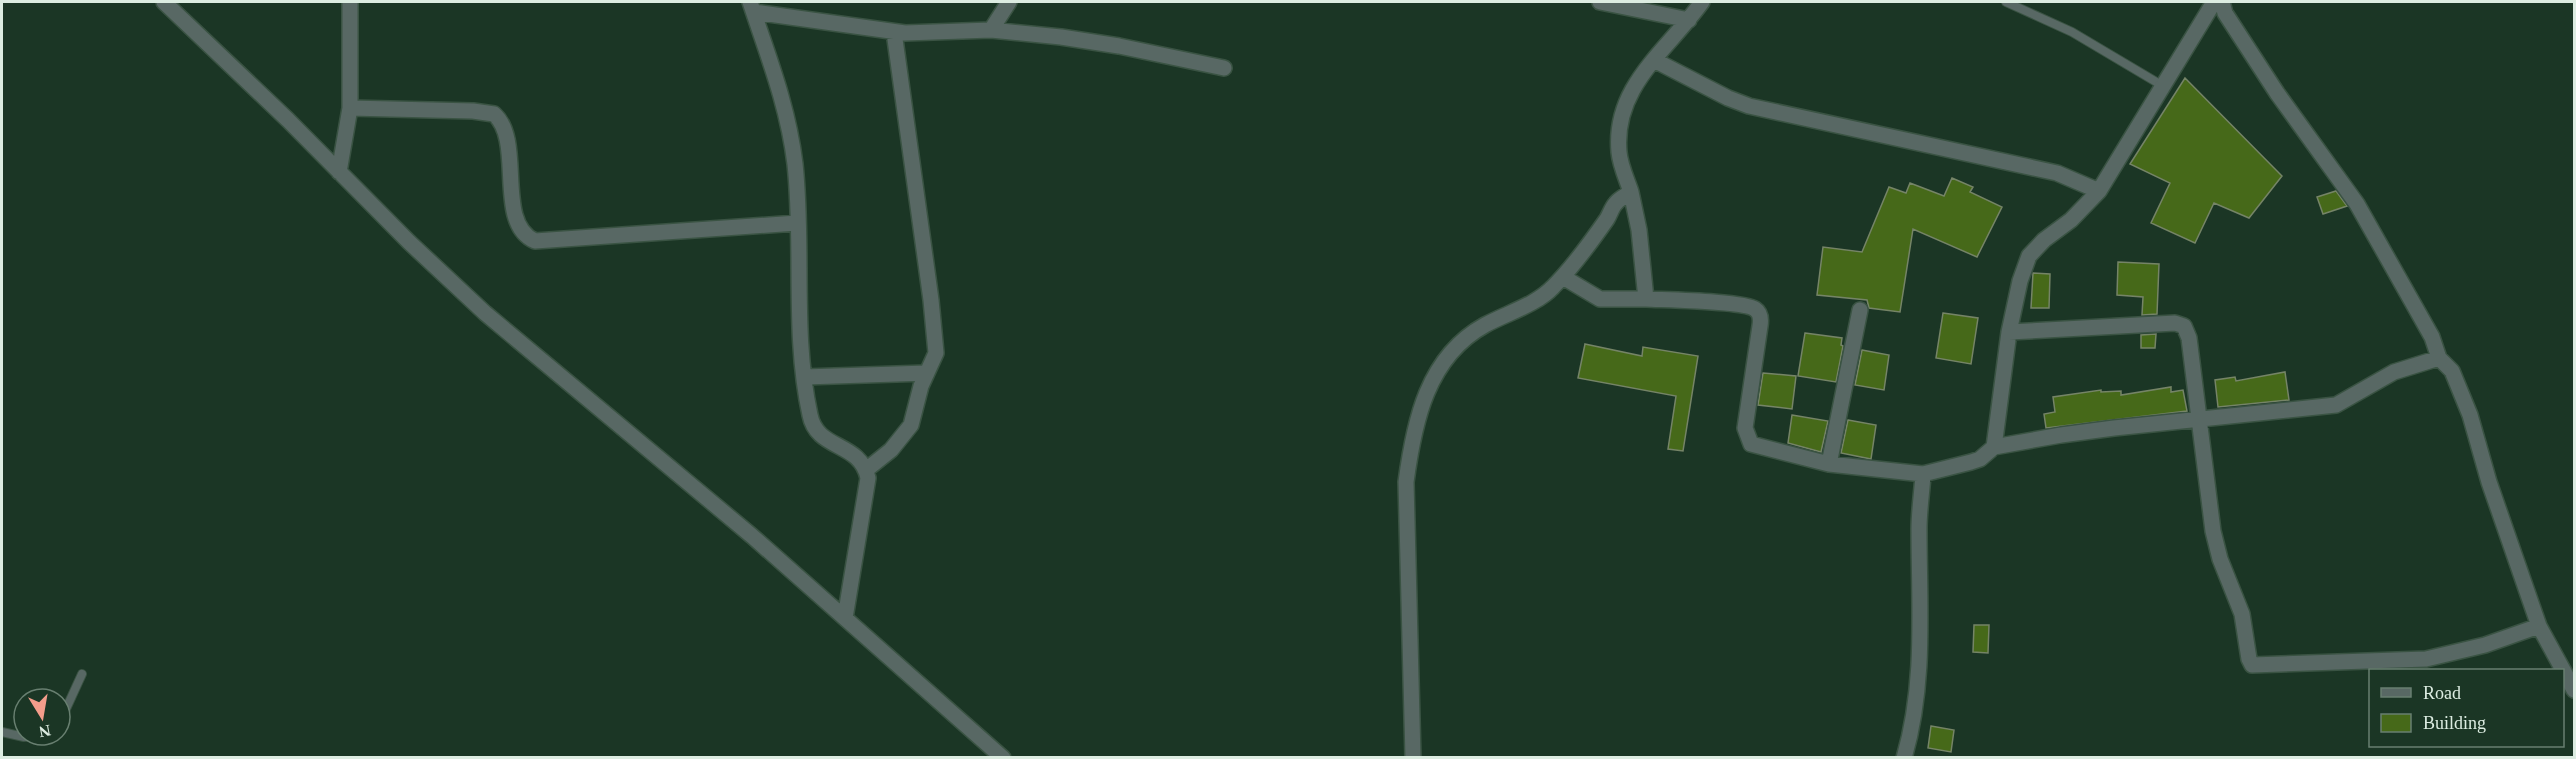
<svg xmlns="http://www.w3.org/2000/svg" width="2576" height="759" font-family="Georgia,serif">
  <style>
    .building { fill: #466919; stroke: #758467; stroke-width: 1.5 }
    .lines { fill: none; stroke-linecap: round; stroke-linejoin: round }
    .service-casing { stroke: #3a5343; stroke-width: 10 }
    .minor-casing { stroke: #3a5343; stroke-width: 18 }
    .service { stroke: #586864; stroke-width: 8 }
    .minor { stroke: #586864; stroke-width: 15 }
  </style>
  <rect width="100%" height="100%" fill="#1b3625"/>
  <path class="building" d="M 2185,78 L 2282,176 L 2249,218 L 2214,203 L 2195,243 L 2151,223 L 2170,183 L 2130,164 Z
    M 1952,178 L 1973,187 L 1970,192 L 2002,207 L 1977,257 L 1913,229 L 1900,312 L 1869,308 L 1867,300 L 1817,295 L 1823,247 L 1862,252 L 1889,187 L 1906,193 L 1910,183 L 1944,196 Z
    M 2336,191 L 2347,206 L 2323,214 L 2317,197 Z
    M 2118,262 L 2159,264 L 2157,314 L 2142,315 L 2143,297 L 2117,295 Z
    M 2033,273 L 2050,274 L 2049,308 L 2031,308 Z
    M 1943,313 L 1978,318 L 1971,364 L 1936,358 Z
    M 1805,333 L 1842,338 L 1841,345 L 1843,346 L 1836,382 L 1798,376 Z
    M 2156,334 L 2155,348 L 2141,348 L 2141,335 Z
    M 1585,344 L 1642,356 L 1643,347 L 1698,356 L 1683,451 L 1668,449 L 1676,396 L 1578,378 Z
    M 1862,350 L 1889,355 L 1884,390 L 1855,385 Z
    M 2285,372 L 2289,400 L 2218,407 L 2215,380 L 2235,377 L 2236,381 Z
    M 1763,373 L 1796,376 L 1792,409 L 1758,405 Z
    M 2171,387 L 2171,392 L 2183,390 L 2187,411 L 2046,428 L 2044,414 L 2055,412 L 2053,397 L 2101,390 L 2101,392 L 2121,391 L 2121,395 Z
    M 1792,415 L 1828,421 L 1821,452 L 1788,443 Z
    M 1848,420 L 1876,425 L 1871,459 L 1841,453 Z
    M 1974,625 L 1989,625 L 1988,653 L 1973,652 Z
    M 1931,726 L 1954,730 L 1951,752 L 1928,748 Z"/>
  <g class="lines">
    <defs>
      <path id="service" d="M 2006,2 L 2072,32 L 2163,86
        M 60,722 L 82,674
        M 2,732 L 24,737 L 45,735"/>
      <path id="minor" d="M 164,2 L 288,120 L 409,242 L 485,313 L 752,536 L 1003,758
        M 750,2 C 768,56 788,106 795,164 C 804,247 792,333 810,415 C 817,451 860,441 868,478 L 845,618
        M 1600,2 L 1689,20
        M 2222,2 L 2225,13 L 2277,93 L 2357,204 L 2432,337 L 2439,358 L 2452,371 L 2470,415 L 2489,482 L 2539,626 L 2574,690
        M 754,12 L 905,33 L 991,30 L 1061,37 L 1119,46 L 1224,68
        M 991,30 L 1009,2
        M 1654,60 L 1728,98 L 1749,106 L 2057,173 L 2099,191
        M 350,108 L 473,111 L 494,114 C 525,141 494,223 535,241 L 797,223
        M 339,172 L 350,108 L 350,2
        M 1631,192 L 1639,230 L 1646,299 C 1665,300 1743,301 1755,309 C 1761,313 1761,320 1760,326 L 1745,428 L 1751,444 L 1829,464 L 1923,474 L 1971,462 L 1980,459 L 1994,447 L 2009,332 L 2020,281 L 2029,256 L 2044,240 L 2071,220 L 2099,191 L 2214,2
        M 1563,277 L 1600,299 L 1646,299
        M 2009,332 L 2175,323 L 2184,326 L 2189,338 L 2213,531 L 2220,559 L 2242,614 L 2249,659 L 2252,665 L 2426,659 L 2485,645 L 2539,626
        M 804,377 L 927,373
        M 1994,447 L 2061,435 L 2114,428 L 2336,405 L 2394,372 L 2439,358
        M 1829,464 L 1860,310
        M 866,470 L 891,450 L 911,425 L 921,386 L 936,353 L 931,300 L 894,32
        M 1413,758 L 1406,482 C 1414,422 1427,357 1485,325 C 1507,313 1536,305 1553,287 C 1573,267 1591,242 1607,219 C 1610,214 1612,207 1616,203 C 1619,199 1627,195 1631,192 C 1627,180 1620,165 1619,152 C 1613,86 1667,51 1702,2
        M 1904,758 C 1926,683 1919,606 1919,529 C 1919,511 1922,492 1923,474"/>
    </defs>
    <use href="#service" class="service-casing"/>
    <use href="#minor" class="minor-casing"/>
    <use href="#service" class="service"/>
    <use href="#minor" class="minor"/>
  </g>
  <rect width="2576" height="759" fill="none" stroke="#dcece1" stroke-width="6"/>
  <rect x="2369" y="669" width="195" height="78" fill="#1b3625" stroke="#687f70" stroke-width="1.5"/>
  <rect x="2381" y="688" width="30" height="9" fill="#586864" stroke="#687f70" stroke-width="1.5"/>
  <text x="2423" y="699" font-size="18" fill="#dcece1">Road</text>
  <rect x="2381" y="714" width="30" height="18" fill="#466919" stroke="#687f70" stroke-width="1.5"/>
  <text x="2423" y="729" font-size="18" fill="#dcece1">Building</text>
  <g transform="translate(42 717) rotate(169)"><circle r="28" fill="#1b3625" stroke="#687f70" stroke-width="1.5"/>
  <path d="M0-4.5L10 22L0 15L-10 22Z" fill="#f49d8b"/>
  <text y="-9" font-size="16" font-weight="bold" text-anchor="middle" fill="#dcece1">N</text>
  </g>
</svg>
